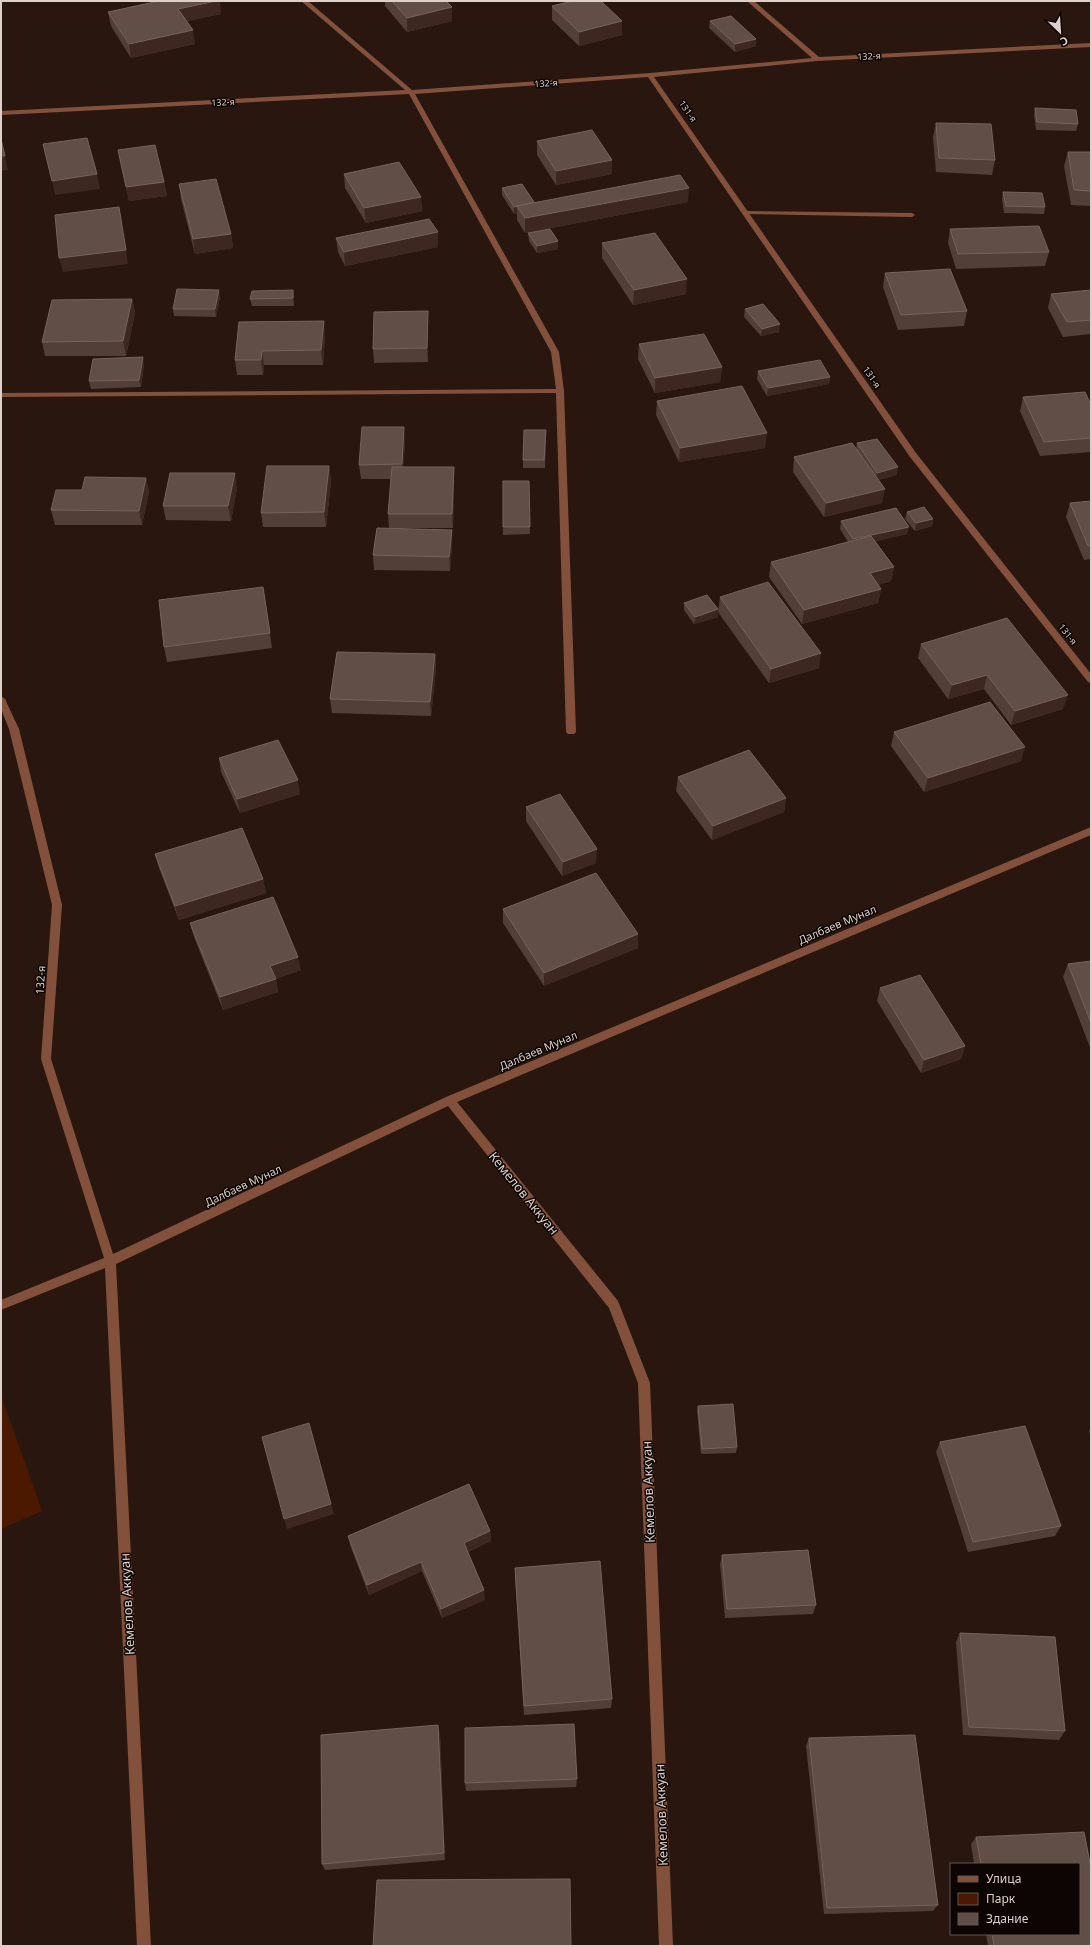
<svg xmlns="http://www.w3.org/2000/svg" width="1092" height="1947" font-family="'Noto Sans',sans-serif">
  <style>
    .green { fill: #4b1900 }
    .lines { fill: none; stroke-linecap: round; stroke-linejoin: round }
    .lane { fill: #83513b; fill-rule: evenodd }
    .street { fill: #83513b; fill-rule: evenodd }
    .wall { fill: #523f37 }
    .shaded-wall { fill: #3c2820 }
    .building { fill: #614f47; stroke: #75635c }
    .labels { text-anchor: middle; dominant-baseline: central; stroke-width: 3; stroke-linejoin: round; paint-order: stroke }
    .far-street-label { font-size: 9px; fill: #ddd0cb; stroke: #0c0503 }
    .street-label { font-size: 11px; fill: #ddd0cb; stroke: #0c0503 }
    .near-street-label { font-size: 13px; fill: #ddd0cb; stroke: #0c0503 }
  </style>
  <rect width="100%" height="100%" fill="#29170f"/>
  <path class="green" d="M 1,1395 L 42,1511 L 1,1529 Z"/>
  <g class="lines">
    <path class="lane" d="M 747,211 L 912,213 L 915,215 L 912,217 L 745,214 L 744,213 Z"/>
    <path class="street" d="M 301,1 L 308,1 L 412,90 L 650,73 L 812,58 L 747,1 L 754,1 L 819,57 L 1091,43 L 1091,47 L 817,61 L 654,77 L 916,453 L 1091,674 L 1091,683 L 1088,682 L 910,457 L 648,77 L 415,94 L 559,352 L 564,391 L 576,732 L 574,734 L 568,734 L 566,732 L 556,393 L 1,397 L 1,393 L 556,389 L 551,352 L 409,94 L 1,115 L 1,111 L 405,90 Z
      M 1,696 L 5,699 L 19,729 L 62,905 L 51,1059 L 113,1254 L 446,1097 L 1091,827 L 1091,835 L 457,1102 L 618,1301 L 650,1383 L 673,1946 L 659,1946 L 638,1383 L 609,1308 L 448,1106 L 116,1264 L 151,1946 L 137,1946 L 105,1268 L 1,1310 L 1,1300 L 104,1258 L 41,1059 L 52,905 L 9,729 L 1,709 Z"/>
  </g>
  <path class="wall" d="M 385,1 L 446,1 L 452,7 L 452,21 L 407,32 L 385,6 Z
    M 552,6 L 622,21 L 622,35 L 579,46 L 552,20 Z
    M 108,12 L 221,14 L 187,21 L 195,44 L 131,58 L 111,26 Z
    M 710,21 L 756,39 L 756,46 L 735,52 L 709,28 Z
    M 1035,108 L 1078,124 L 1076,131 L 1036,130 L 1034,115 Z
    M 936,123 L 995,160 L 992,175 L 936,172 L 933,137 Z
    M 537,141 L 612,160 L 612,174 L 556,185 L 537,155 Z
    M 118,150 L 164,182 L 167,196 L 129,201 Z
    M 1068,152 L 1091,152 L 1091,206 L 1071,205 L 1064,166 Z
    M 344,174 L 421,197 L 422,211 L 366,223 L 345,188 Z
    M 179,184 L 231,234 L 233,248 L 195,254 L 181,199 Z
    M 502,188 L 534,202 L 688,202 L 525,233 L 517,220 L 517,214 L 514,214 L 502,195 Z
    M 1003,192 L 1045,207 L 1044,214 L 1004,213 L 1002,199 Z
    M 950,229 L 1049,252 L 1045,266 L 956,269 L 948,243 Z
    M 528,233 L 558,241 L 558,249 L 537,253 L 529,241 Z
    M 336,238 L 438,247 L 345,266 L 338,252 Z
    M 602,243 L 686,294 L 633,305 L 602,258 Z
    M 885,273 L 967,311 L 964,326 L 898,330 L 883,287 Z
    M 293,290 L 294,298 L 294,306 L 252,306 L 250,299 Z
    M 1091,290 L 1091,334 L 1063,337 L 1048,308 L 1051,294 Z
    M 220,297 L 216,317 L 174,316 L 173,309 Z
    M 132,299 L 135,313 L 126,356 L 45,356 L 42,342 Z
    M 745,309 L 779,332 L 761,336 L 744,317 Z
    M 239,322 L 325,336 L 323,365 L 264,365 L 263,375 L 237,375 L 235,360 Z
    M 428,326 L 428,362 L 374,363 L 373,349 Z
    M 639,344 L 722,367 L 720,382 L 655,393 L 638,359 Z
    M 144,365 L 141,387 L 91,389 L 89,381 Z
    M 758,371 L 830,377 L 829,384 L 767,396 L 757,379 Z
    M 1023,397 L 1091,405 L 1091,452 L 1040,456 L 1020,411 Z
    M 657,401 L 765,448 L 679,462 L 656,415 Z
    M 546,437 L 545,468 L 523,468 L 523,460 Z
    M 405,442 L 403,467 L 454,467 L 454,482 L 453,528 L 389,528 L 388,514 L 391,479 L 361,479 L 359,465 Z
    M 857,443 L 897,475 L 878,480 L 882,503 L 824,517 L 793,472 L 794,457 L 856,449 Z
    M 329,466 L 331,481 L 326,527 L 263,527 L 261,513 Z
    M 146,478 L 149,492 L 142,525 L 55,525 L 51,510 L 82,490 Z
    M 529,481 L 530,534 L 503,535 L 503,527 Z
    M 237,488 L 231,521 L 166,520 L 163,506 Z
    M 1091,501 L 1091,559 L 1084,560 L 1066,517 L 1070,503 Z
    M 907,512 L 933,519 L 932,526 L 915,531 L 905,519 Z
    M 841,521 L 907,534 L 875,541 L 894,567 L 891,581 L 878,585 L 881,589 L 878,603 L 802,624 L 769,577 L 771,562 L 848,542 L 840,529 Z
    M 452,530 L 452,545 L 450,571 L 374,570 L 373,555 Z
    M 263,587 L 272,648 L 167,662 L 164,647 Z
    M 720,597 L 819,668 L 769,683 L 718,612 Z
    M 684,603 L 718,609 L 718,617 L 694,624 L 684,610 Z
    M 921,644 L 1063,709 L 1011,725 L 984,689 L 948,699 L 918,658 Z
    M 435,654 L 436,669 L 431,716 L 332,713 L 330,699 Z
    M 894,732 L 1021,761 L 924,792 L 891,746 Z
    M 219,758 L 300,794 L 240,813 L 221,772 Z
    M 678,777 L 786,798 L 784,812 L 712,840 L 676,791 Z
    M 526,807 L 596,863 L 562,876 L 526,821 Z
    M 155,854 L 263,879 L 266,893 L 179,920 L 159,868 Z
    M 503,909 L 638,934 L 638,948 L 544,986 L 503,923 Z
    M 190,923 L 301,970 L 276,979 L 278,992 L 223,1010 L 194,937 Z
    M 1091,961 L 1091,1050 L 1063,977 L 1068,964 Z
    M 880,988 L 965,1046 L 961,1059 L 921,1073 L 877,1001 Z
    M 698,1406 L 737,1447 L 736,1453 L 701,1454 L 697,1411 Z
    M 1091,1427 L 1091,1438 L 1089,1431 Z
    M 940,1442 L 1061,1526 L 1055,1536 L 968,1552 L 936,1452 Z
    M 490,1531 L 491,1541 L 468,1552 L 485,1600 L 442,1618 L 422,1571 L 369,1595 L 350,1545 L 348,1536 Z
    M 722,1555 L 816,1605 L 813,1614 L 725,1618 L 720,1564 Z
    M 515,1577 L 612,1699 L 611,1708 L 524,1715 Z
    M 960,1633 L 1065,1731 L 1059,1740 L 963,1735 L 956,1642 Z
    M 440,1733 L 445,1860 L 325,1870 L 322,1864 Z
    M 809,1738 L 938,1905 L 933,1911 L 824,1914 L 806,1746 Z
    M 577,1779 L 576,1787 L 466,1791 L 465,1783 Z
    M 1084,1832 L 1091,1868 L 1091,1946 L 988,1946 L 986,1934 L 1079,1934 L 1079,1864 L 974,1864 L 971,1844 L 976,1837 Z"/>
  <path class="shaded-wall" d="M 216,1 L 220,1 L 221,14 L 180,23 L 178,9 Z
    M 452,7 L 452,21 L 407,32 L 407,18 Z
    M 622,21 L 622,35 L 579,46 L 579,32 Z
    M 193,30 L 195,44 L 131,58 L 129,44 Z
    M 756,39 L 756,46 L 735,52 L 735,44 Z
    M 1,139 L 8,170 L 1,171 Z
    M 612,160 L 612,174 L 556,185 L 556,171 Z
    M 97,174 L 100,189 L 55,195 L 52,181 Z
    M 164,182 L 167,196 L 129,201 L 126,187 Z
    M 689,188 L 688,202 L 525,233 L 525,218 Z
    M 421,197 L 422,211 L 366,223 L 364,208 Z
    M 517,206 L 517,214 L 514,214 L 514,207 Z
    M 119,207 L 128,264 L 63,272 L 59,258 Z
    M 438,232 L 438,247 L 345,266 L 344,252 Z
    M 231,234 L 233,248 L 195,254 L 193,239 Z
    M 558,241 L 558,249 L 537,253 L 537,246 Z
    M 687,279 L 686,294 L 633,305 L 634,290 Z
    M 219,290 L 220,297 L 216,317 L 215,309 Z
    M 293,290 L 294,298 L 294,306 L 293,298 Z
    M 132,299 L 135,313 L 126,356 L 123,341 Z
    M 428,311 L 428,362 L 427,348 Z
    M 324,321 L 325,336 L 323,365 L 321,350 Z
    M 780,324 L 779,332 L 761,336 L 762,329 Z
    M 262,351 L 264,365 L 263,375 L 261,360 Z
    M 143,357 L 144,365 L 141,387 L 139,380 Z
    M 722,367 L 720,382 L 655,393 L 655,378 Z
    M 830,377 L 829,384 L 767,396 L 768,388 Z
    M 404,427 L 405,442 L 403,479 L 402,464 Z
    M 767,433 L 765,448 L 679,462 L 680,448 Z
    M 329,466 L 331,481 L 326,527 L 324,512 Z
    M 454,467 L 454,482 L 453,528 L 452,514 Z
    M 898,467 L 897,475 L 876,480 L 877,473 Z
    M 235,473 L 237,488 L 231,521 L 228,506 Z
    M 146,478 L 149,492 L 142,525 L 139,511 Z
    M 885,489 L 882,503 L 824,517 L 826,503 Z
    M 933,519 L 932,526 L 915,531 L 916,523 Z
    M 909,527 L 907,534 L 852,547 L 853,539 Z
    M 452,530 L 452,545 L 450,571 L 449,557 Z
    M 894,567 L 891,581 L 867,588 L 870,573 Z
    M 881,589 L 878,603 L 802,624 L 804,610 Z
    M 718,609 L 718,617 L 694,624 L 695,617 Z
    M 821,653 L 819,668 L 769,683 L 771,669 Z
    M 435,654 L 436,669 L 431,716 L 430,702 Z
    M 987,675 L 984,689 L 948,699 L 952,685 Z
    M 1068,695 L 1063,709 L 1011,725 L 1015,711 Z
    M 1025,747 L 1021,761 L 924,792 L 928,778 Z
    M 298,780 L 300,794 L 240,813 L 237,799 Z
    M 786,798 L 784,812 L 712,840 L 713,826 Z
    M 597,849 L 596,863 L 562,876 L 563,862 Z
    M 263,879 L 266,893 L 179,920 L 175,906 Z
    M 638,934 L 638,948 L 544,986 L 544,973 Z
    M 298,957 L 301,970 L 273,980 L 270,966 Z
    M 276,979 L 278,992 L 223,1010 L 220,997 Z
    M 965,1046 L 961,1059 L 921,1073 L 924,1060 Z
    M 331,1504 L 334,1514 L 287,1529 L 284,1519 Z
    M 490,1531 L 491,1541 L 465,1553 L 464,1543 Z
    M 421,1562 L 422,1571 L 369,1595 L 367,1585 Z
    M 484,1590 L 485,1600 L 442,1618 L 441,1609 Z
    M 438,1725 L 440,1733 L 445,1860 L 444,1853 Z"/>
  <path class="building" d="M 159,1 L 216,1 L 178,9 L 193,30 L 129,44 L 108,12 Z
    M 392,1 L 446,1 L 452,7 L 407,18 Z
    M 573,1 L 601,1 L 622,21 L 579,32 L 552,6 Z
    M 731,16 L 756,39 L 735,44 L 710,21 Z
    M 1035,108 L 1076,110 L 1078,124 L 1037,122 Z
    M 936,123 L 991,124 L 995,160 L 939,158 Z
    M 592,130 L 612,160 L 556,171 L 537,141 Z
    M 87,138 L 97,174 L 52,181 L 43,144 Z
    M 1,139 L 5,156 L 1,156 Z
    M 155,145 L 164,182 L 126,187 L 118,150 Z
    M 1068,152 L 1091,152 L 1091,191 L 1074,190 Z
    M 399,162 L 421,197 L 364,208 L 344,174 Z
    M 680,175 L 689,188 L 525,218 L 517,206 Z
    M 216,179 L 231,234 L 193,239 L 179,184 Z
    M 522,184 L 534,202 L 517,206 L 518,206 L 514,207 L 502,188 Z
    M 1003,192 L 1042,193 L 1045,207 L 1006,206 Z
    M 119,207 L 126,250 L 59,258 L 55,215 Z
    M 429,219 L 438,232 L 344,252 L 336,238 Z
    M 1039,226 L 1049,252 L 958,254 L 950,229 Z
    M 550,229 L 558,241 L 537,246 L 528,233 Z
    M 655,233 L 687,279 L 634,290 L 602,243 Z
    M 950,269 L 967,311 L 901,315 L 885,273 Z
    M 177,289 L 219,290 L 215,309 L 173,309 Z
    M 293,290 L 293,298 L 250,299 L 252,291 Z
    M 1091,290 L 1091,320 L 1067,322 L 1051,294 Z
    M 132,299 L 123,341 L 42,342 L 52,300 Z
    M 763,304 L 780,324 L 762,329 L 745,309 Z
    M 428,311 L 427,348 L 373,349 L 374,312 Z
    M 324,321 L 321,350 L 262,351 L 261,360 L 235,360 L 239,322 Z
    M 704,334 L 722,367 L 655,378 L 639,344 Z
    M 143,357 L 139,380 L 89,381 L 93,359 Z
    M 820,360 L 830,377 L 768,388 L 758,371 Z
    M 742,386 L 767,433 L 680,448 L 657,401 Z
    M 1085,392 L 1091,405 L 1091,438 L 1044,442 L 1023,397 Z
    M 362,427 L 404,427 L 402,464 L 359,465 Z
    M 524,430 L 546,430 L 544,460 L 523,460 Z
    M 877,439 L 898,467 L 877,473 L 857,443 Z
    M 852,443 L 885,489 L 826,503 L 794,457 Z
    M 267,466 L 329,466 L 324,512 L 261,513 Z
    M 392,467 L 454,467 L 452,514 L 388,514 Z
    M 170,473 L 235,473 L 228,506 L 163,506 Z
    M 85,477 L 146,478 L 139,511 L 51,510 L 56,490 L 82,490 Z
    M 503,481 L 529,481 L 530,527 L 503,527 Z
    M 1091,501 L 1091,545 L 1088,546 L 1070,503 Z
    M 924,507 L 933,519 L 916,523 L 907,512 Z
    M 896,508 L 909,527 L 853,539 L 841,521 Z
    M 377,528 L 452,530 L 449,557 L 373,555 Z
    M 871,536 L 894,567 L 870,573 L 881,589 L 804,610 L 771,562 Z
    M 768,582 L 821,653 L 771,669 L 720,597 Z
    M 263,587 L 270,633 L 164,647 L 159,600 Z
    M 707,595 L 718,609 L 695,617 L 684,603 Z
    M 1007,618 L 1068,695 L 1015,711 L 987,675 L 952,685 L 921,644 Z
    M 337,652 L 435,654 L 430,702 L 330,699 Z
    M 990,702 L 1025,747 L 928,778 L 894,732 Z
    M 278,740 L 298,780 L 237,799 L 219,758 Z
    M 749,750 L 786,798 L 713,826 L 678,777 Z
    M 560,794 L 597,849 L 563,862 L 526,807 Z
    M 242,828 L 263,879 L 175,906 L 155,854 Z
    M 596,873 L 638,934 L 544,973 L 503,909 Z
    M 273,897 L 298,957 L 270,966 L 276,979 L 220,997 L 190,923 Z
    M 1091,961 L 1091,1023 L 1068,964 Z
    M 920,975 L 965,1046 L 924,1060 L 880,988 Z
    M 733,1404 L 737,1447 L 702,1449 L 698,1406 Z
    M 309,1423 L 331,1504 L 284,1519 L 262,1437 Z
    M 1025,1426 L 1061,1526 L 973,1542 L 940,1442 Z
    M 469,1484 L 490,1531 L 464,1543 L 484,1590 L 441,1609 L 421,1562 L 367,1585 L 348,1536 Z
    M 808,1550 L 816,1605 L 727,1609 L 722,1555 Z
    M 600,1561 L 612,1699 L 524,1706 L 515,1568 Z
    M 960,1633 L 1055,1637 L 1065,1731 L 969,1727 Z
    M 574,1724 L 577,1779 L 465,1783 L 465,1728 Z
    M 438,1725 L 444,1853 L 322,1864 L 321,1735 Z
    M 915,1735 L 938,1905 L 827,1908 L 809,1738 Z
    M 1084,1832 L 1091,1868 L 1091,1946 L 994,1946 L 992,1934 L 1079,1934 L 1079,1864 L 981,1864 L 976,1837 Z
    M 570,1879 L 571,1946 L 373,1946 L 377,1880 Z"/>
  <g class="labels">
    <g class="far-street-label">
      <text transform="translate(869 56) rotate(-3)">132-я</text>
      <text transform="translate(546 83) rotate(-4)">132-я</text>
      <text transform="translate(223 102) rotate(-3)">132-я</text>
      <text transform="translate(688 111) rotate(55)">131-я</text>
      <text transform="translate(872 377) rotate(56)">131-я</text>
      <text transform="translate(1068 634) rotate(52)">131-я</text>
    </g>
    <g class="street-label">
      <text transform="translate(837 924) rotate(-23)">Далбаев Мунал</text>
      <text transform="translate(40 980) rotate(-86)">132-я</text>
      <text transform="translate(538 1050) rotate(-23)">Далбаев Мунал</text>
      <text transform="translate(243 1185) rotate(-25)">Далбаев Мунал</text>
    </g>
    <g class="near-street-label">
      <text transform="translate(524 1193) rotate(51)">Кемелов Аккуан</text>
      <text transform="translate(648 1492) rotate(-92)">Кемелов Аккуан</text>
      <text transform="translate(127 1604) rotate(-93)">Кемелов Аккуан</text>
      <text transform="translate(661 1815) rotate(-92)">Кемелов Аккуан</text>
    </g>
  </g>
  <rect width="1092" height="1947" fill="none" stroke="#ddd0cb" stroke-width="4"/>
  <rect x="950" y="1863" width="130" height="72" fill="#0c0503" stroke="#605653"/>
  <rect x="958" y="1876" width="20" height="6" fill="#83513b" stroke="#605653"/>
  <text x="986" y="1883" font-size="12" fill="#ddd0cb">Улица</text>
  <rect x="958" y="1893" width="20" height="12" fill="#4b1900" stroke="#605653"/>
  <text x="986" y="1903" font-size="12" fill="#ddd0cb">Парк</text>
  <rect x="958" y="1913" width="20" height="12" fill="#614f47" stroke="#605653"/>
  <text x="986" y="1923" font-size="12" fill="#ddd0cb">Здание</text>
  <g transform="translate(1060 32) rotate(155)" stroke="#0c0503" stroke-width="3" paint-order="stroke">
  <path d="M0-3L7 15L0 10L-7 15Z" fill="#ddd0cb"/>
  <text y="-6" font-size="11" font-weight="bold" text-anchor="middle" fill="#ddd0cb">С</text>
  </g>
</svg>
